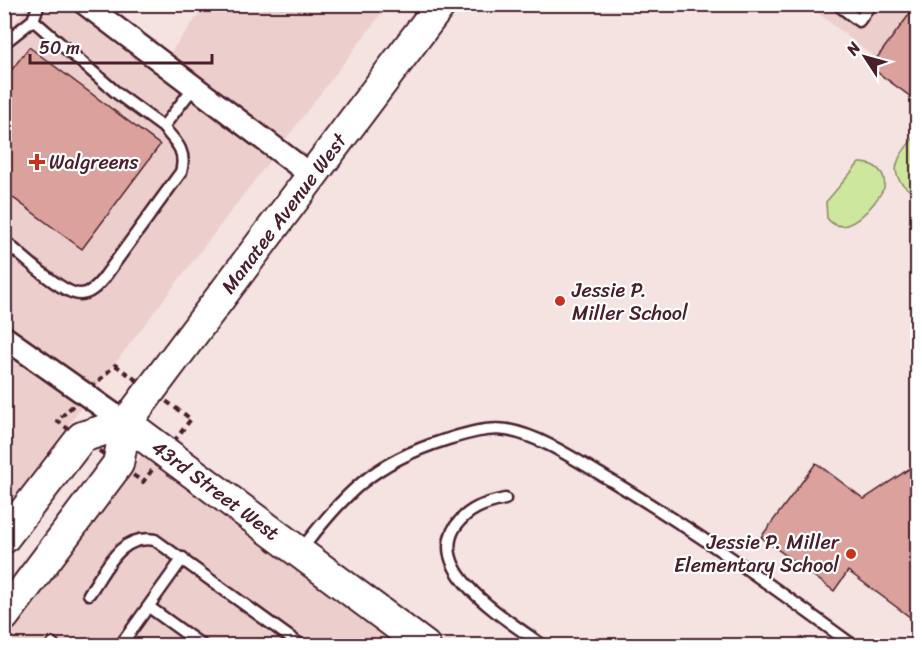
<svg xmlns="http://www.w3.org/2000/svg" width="922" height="650" font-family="Sriracha,sans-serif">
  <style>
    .built { fill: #eccfcc }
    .green { fill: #cde89e; stroke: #8c8464; stroke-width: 1.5 }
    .building { fill: #dba19c; stroke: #4a1f2b; stroke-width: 1.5 }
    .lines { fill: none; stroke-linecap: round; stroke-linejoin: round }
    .lane-casing { stroke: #4a1f2b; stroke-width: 15 }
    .street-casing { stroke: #4a1f2b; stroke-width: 26 }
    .secondary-casing { stroke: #4a1f2b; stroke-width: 34 }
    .path { stroke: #4a1f2b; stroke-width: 4; stroke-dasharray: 6 4.5; stroke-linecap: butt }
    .lane { stroke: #fff; stroke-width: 10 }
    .street { stroke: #fff; stroke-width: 21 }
    .secondary { stroke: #fff; stroke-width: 30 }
    .poi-dot { fill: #c8321e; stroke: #fff; stroke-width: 2 }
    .labels { text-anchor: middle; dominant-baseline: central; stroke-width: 4.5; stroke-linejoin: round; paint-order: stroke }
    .poi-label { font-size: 20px; fill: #4a1f2b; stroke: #fff; text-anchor: start }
    .street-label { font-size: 20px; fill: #4a1f2b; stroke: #fff }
  </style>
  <rect width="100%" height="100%" fill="#f4e3e1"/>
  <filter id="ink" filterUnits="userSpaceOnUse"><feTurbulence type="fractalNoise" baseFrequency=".0167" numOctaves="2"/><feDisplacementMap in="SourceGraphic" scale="12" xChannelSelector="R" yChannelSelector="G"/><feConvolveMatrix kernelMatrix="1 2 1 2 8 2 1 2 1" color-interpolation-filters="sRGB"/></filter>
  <g filter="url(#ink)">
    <path class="built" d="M 207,4 L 388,4 L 388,5 L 285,140 L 170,53 Z
      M 29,5 L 64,5 L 270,160 L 97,387 L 5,322 L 4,37 Z
      M 808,5 L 917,5 L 917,91 Z
      M 5,353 L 82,407 L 5,509 Z
      M 144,452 L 404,645 L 5,646 L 4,640 Z"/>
    <path class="green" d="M 917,134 L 917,198 C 912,190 904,188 900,181 C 888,165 907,146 917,134 Z
      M 859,163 C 874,162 887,172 884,188 C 875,205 845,242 827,218 L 826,202 Z"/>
    <path class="building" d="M 917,4 L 918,4 L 918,102 L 870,67 Z
      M 29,47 L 160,145 L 82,249 L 4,191 L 4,80 Z
      M 816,463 L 864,499 L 918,463 L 918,623 L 848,571 L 834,591 L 761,537 Z"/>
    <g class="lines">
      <defs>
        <path id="lane" d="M 837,4 L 859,21 L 871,4
          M 33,20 L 118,94 L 163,127
          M 4,43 L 33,20 L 39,4
          M 4,241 C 21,254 61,294 80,294 C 90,294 97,286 103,279 L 181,172 C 187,151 176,142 163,127 L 194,87
          M 505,499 C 485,503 467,509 455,527 C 426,574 512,622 543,646
          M 300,551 C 346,493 372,463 445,440 C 465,434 486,427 507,430 C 541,436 576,460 605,477 C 692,528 772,586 854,646
          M 89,594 C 107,568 120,534 155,540 L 302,646
          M 149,607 L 203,646
          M 51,646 L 53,644
          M 120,646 L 183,558"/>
        <path id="street" d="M 85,4 L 312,176
          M 4,337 L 126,423"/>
        <g id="secondary">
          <path id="s1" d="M 126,423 L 425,646"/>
          <path d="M 4,538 L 82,437 L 126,423"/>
          <path id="s2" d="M 4,616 L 118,464 L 126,423 L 441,4"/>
        </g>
      </defs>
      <use href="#lane" class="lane-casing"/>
      <use href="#street" class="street-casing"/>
      <use href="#secondary" class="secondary-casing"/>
      <path class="path" d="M 115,365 L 191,419 L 143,482 L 57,421 Z"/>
      <use href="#lane" class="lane"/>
      <use href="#street" class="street"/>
      <use href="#secondary" class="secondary"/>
    </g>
  </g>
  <g class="poi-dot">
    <path d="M34 153h6v6h6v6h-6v6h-6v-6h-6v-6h6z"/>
    <circle cx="560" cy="301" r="6"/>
    <circle cx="851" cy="554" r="6"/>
  </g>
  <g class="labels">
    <g class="poi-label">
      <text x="49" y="162">Walgreens</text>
      <text x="572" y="290">Jessie P.<tspan x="572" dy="23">Miller School</tspan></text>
      <text x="839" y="542" text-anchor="end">Jessie P. Miller<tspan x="839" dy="23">Elementary School</tspan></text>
    </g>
    <g class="street-label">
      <text stroke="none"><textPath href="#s2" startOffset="494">Manatee Avenue West</textPath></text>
      <text stroke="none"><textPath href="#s1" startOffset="112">43rd Street West</textPath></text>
    </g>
  </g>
  <rect width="922" height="650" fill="none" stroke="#fff" stroke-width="24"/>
  <rect x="12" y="12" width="898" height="626" fill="none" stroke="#4a1f2b" stroke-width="2" filter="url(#ink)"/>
  <g transform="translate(865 57) rotate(306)" stroke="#ffffff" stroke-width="4.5" paint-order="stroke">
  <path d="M0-4.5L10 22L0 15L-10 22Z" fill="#4a1f2b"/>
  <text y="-9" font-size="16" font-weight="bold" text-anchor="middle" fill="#4a1f2b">N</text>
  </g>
  <path d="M30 54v9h182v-9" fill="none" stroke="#4a1f2b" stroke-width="3"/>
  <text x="39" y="54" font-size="18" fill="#4a1f2b" stroke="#ffffff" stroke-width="4.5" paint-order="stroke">50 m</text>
</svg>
